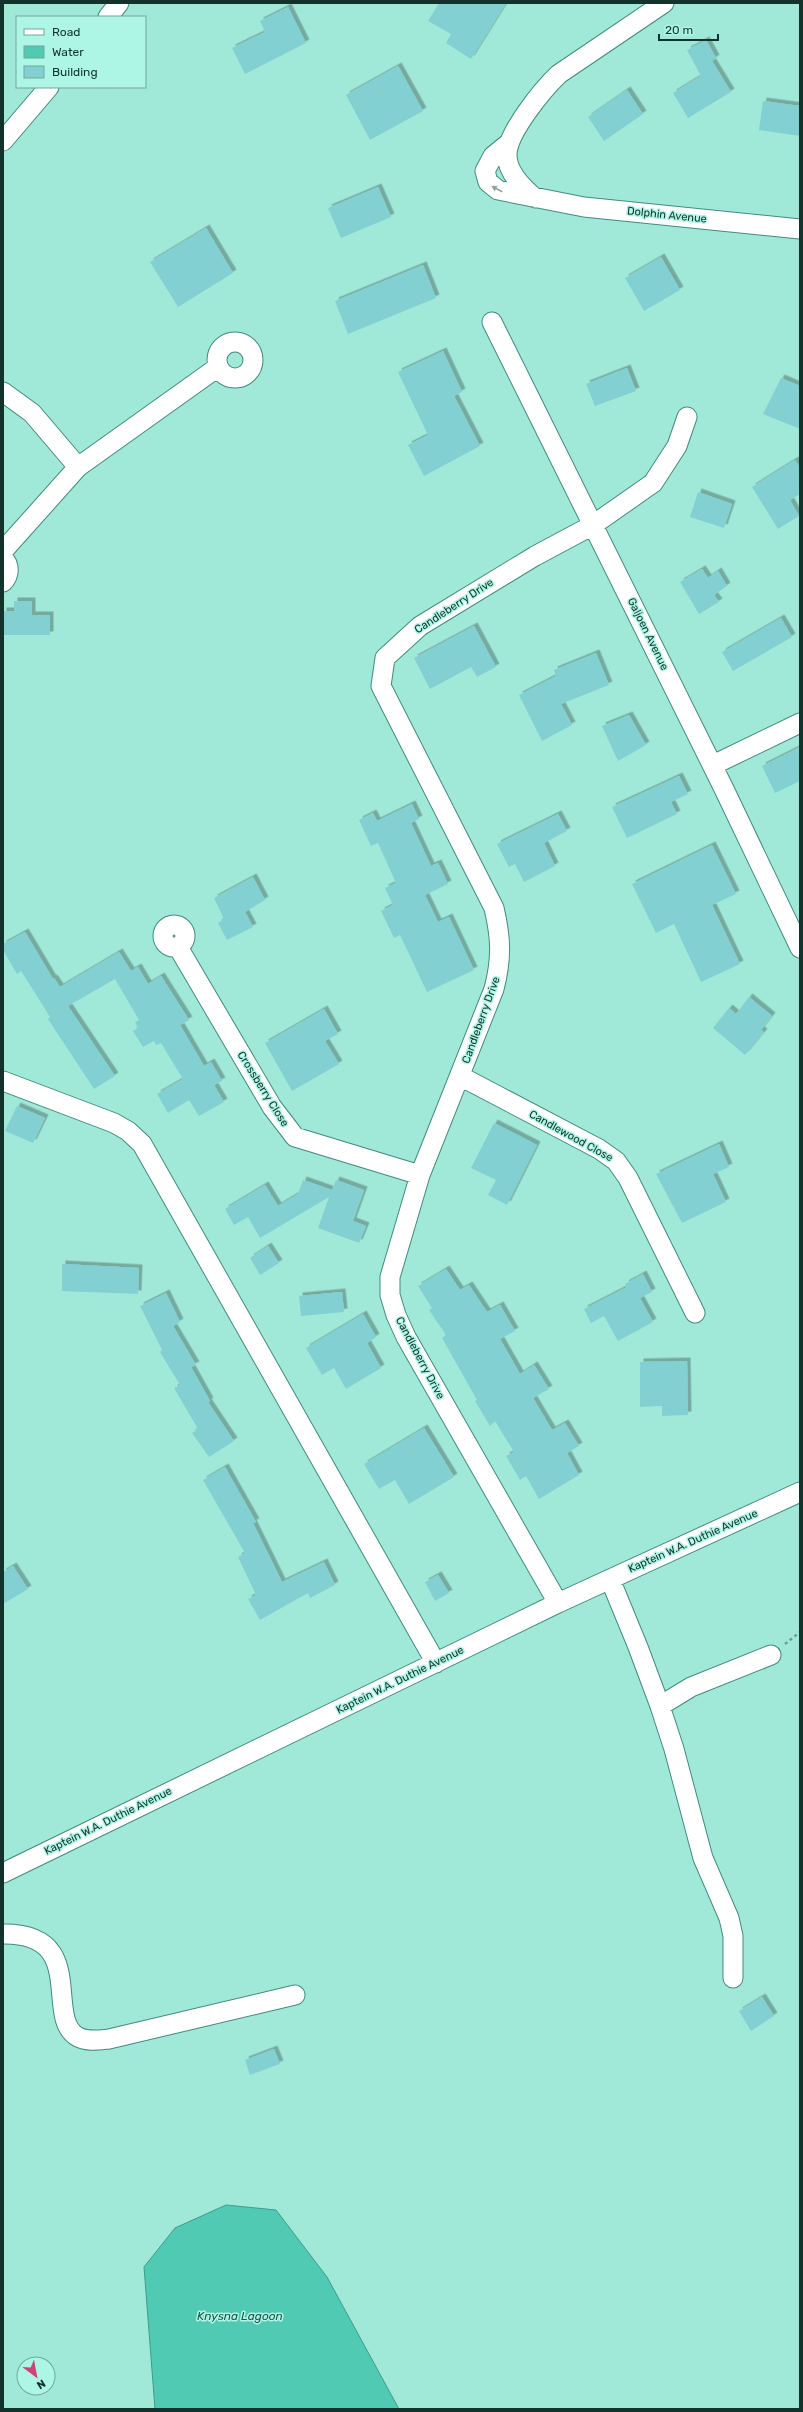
<svg xmlns="http://www.w3.org/2000/svg" width="803" height="2412" font-family="Rubik,sans-serif">
  <style>
    .water { fill: #51cab3; stroke: #3f9c8a }
    .building { fill: #83d0d3; filter: url(#shadow) }
    .lines { fill: none; stroke-linecap: round; stroke-linejoin: round }
    .minor-casing { stroke: #438b7d; stroke-width: 21 }
    .path { stroke: #679f93; stroke-width: 2.5; stroke-dasharray: 3 3; stroke-linecap: butt }
    .minor { stroke: #fff; stroke-width: 19 }
    .oneway { fill: #95a3a0 }
    .labels { text-anchor: middle; dominant-baseline: central; stroke-width: 3; stroke-linejoin: round; paint-order: stroke }
    .street-label { font-size: 11px; fill: #14322c; stroke: #adf6e5 }
    .water-label { font-size: 12px; font-style: italic; fill: #1e5147; stroke: #adf6e5 }
  </style>
  <defs>
    <filter id="shadow"><feDropShadow dx="3.5" dy="-3.5" stdDeviation="0" flood-color="#0004"/></filter>
  </defs>
  <rect width="100%" height="100%" fill="#a0e9d8"/>
  <path class="water" d="M 226,2205 L 276,2210 L 327,2277 L 399,2409 L 155,2409 L 144,2267 L 175,2228 Z"/>
  <path class="building" d="M 439,3 L 506,3 L 471,59 L 446,43 L 451,34 L 428,21 Z
    M 288,7 L 306,43 L 245,74 L 232,48 L 265,32 L 260,21 Z
    M 706,40 L 716,58 L 712,61 L 731,92 L 688,118 L 673,93 L 701,76 L 687,50 Z
    M 398,66 L 423,111 L 370,140 L 346,95 Z
    M 627,90 L 643,114 L 604,141 L 588,117 Z
    M 763,101 L 800,106 L 800,136 L 759,130 Z
    M 378,187 L 391,217 L 341,238 L 328,208 Z
    M 206,228 L 233,273 L 178,307 L 150,262 Z
    M 661,257 L 680,290 L 644,311 L 625,278 Z
    M 423,265 L 436,298 L 348,334 L 335,301 Z
    M 443,351 L 462,392 L 454,396 L 480,446 L 424,476 L 408,445 L 428,435 L 398,372 Z
    M 627,368 L 636,391 L 595,406 L 586,384 Z
    M 781,378 L 800,386 L 800,429 L 763,414 Z
    M 795,460 L 800,468 L 800,494 L 790,500 L 799,516 L 778,529 L 752,487 Z
    M 698,492 L 732,504 L 724,528 L 690,517 Z
    M 702,569 L 708,578 L 718,571 L 727,586 L 714,595 L 719,602 L 699,614 L 680,582 Z
    M 14,601 L 32,601 L 32,615 L 50,615 L 50,635 L 3,635 L 3,611 L 14,611 Z
    M 781,618 L 792,637 L 733,671 L 722,652 Z
    M 474,626 L 496,667 L 477,677 L 471,667 L 430,689 L 414,658 Z
    M 596,653 L 609,685 L 561,704 L 572,725 L 542,741 L 519,695 L 556,676 L 554,670 Z
    M 629,715 L 646,745 L 618,761 L 602,726 Z
    M 800,747 L 800,781 L 775,793 L 762,766 Z
    M 679,776 L 688,794 L 671,802 L 677,814 L 627,838 L 612,807 Z
    M 412,804 L 419,819 L 411,823 L 431,866 L 438,863 L 448,884 L 425,895 L 438,922 L 449,917 L 474,970 L 427,992 L 400,935 L 394,938 L 381,911 L 393,905 L 385,888 L 396,883 L 378,843 L 371,846 L 359,820 L 373,813 L 377,821 Z
    M 558,814 L 567,831 L 544,843 L 555,866 L 524,882 L 515,864 L 509,867 L 497,844 Z
    M 712,845 L 736,894 L 712,905 L 740,964 L 701,982 L 674,924 L 656,933 L 632,884 Z
    M 253,877 L 265,900 L 245,912 L 253,927 L 227,940 L 218,923 L 224,919 L 214,898 Z
    M 25,932 L 53,979 L 54,978 L 60,987 L 119,952 L 131,971 L 138,967 L 148,984 L 161,976 L 189,1020 L 180,1025 L 204,1066 L 211,1062 L 222,1081 L 214,1085 L 224,1102 L 199,1116 L 189,1100 L 168,1113 L 157,1094 L 183,1079 L 161,1043 L 156,1045 L 154,1041 L 143,1047 L 133,1031 L 138,1028 L 135,1022 L 139,1020 L 115,979 L 68,1006 L 115,1076 L 94,1089 L 48,1019 L 50,1017 L 21,971 L 17,974 L 3,950 L 3,944 Z
    M 749,997 L 772,1016 L 761,1030 L 764,1032 L 745,1055 L 713,1028 L 729,1008 L 736,1014 Z
    M 324,1009 L 338,1034 L 325,1041 L 339,1064 L 292,1091 L 265,1043 Z
    M 17,1106 L 45,1118 L 33,1143 L 5,1131 Z
    M 494,1123 L 537,1145 L 507,1205 L 488,1195 L 496,1180 L 471,1168 Z
    M 719,1144 L 729,1167 L 713,1174 L 726,1202 L 682,1223 L 656,1174 Z
    M 303,1180 L 332,1190 L 336,1180 L 364,1190 L 353,1221 L 366,1226 L 359,1243 L 318,1228 L 329,1197 L 260,1238 L 248,1217 L 234,1225 L 225,1209 L 265,1185 L 278,1206 L 298,1194 Z
    M 268,1246 L 279,1263 L 260,1275 L 250,1258 Z
    M 62,1264 L 139,1268 L 138,1294 L 62,1291 Z
    M 446,1269 L 460,1290 L 469,1285 L 487,1312 L 500,1305 L 515,1331 L 500,1339 L 520,1374 L 534,1365 L 549,1389 L 533,1398 L 552,1430 L 565,1423 L 579,1446 L 567,1453 L 579,1475 L 539,1499 L 526,1476 L 520,1480 L 506,1456 L 514,1452 L 495,1421 L 490,1426 L 475,1401 L 477,1400 L 442,1338 L 446,1335 L 429,1310 L 432,1308 L 418,1286 Z
    M 643,1274 L 652,1292 L 640,1298 L 653,1322 L 618,1341 L 604,1316 L 591,1323 L 584,1309 L 627,1287 L 625,1284 Z
    M 342,1292 L 344,1312 L 301,1316 L 299,1296 Z
    M 166,1293 L 180,1322 L 173,1326 L 196,1365 L 191,1367 L 210,1401 L 208,1402 L 234,1441 L 209,1457 L 192,1433 L 198,1429 L 174,1388 L 180,1385 L 160,1352 L 162,1350 L 140,1306 Z
    M 363,1314 L 376,1337 L 367,1343 L 381,1368 L 346,1389 L 334,1368 L 322,1375 L 306,1348 Z
    M 687,1361 L 688,1415 L 662,1416 L 662,1406 L 640,1407 L 640,1362 Z
    M 424,1428 L 454,1477 L 409,1504 L 395,1480 L 379,1489 L 364,1464 Z
    M 225,1467 L 256,1522 L 253,1523 L 282,1582 L 324,1562 L 335,1585 L 310,1598 L 308,1593 L 260,1620 L 248,1599 L 256,1595 L 238,1557 L 245,1553 L 203,1480 Z
    M 13,1566 L 28,1589 L 3,1604 L 3,1572 Z
    M 438,1575 L 449,1593 L 435,1601 L 425,1582 Z
    M 762,1997 L 774,2016 L 751,2031 L 739,2011 Z
    M 274,2049 L 280,2064 L 250,2075 L 245,2060 Z"/>
  <g class="lines">
    <defs>
      <path id="minor" d="M 108,17 L 119,3
        M 3,141 L 49,87
        M 509,143 L 493,156 L 485,171 L 488,182 L 498,190 L 584,207 L 800,229
        M 535,198 C 523,188 507,172 507,155 C 507,133 543,89 559,74 L 664,3
        M 492,322 L 724,789 L 800,948
        M217 360a18 18 0 1 1 36 0a18 18 0 1 1-36 0Z
        M 3,392 L 32,413 L 78,467
        M 3,551 L 78,467 L 218,367
        M 3,558 C 10,565 10,575 3,582
        M 713,765 L 800,723
        M163 936a11 11 0 1 1 22 0a11 11 0 1 1-22 0Z
        M 178,947 L 272,1107 L 295,1137 L 420,1175
        M 460,1076 L 599,1149 L 616,1161 L 628,1178 L 695,1313
        M 3,1081 L 114,1123 L 128,1131 L 142,1144 L 436,1663
        M 610,1579 L 638,1647 L 660,1706
        M 558,1603 L 406,1337 L 396,1315 L 390,1295 L 390,1277 L 420,1175 L 494,989 C 502,958 501,938 494,908 L 381,686 L 385,658 L 420,626 L 535,556 L 593,525 L 653,483 L 677,446 L 687,417
        M 3,1873 L 558,1603 L 800,1492
        M 3,1934 C 90,1933 43,2018 78,2037 C 88,2042 99,2040 109,2039 L 295,1995
        M 733,1978 L 733,1936 L 729,1918 L 703,1858 L 674,1749 L 660,1706 L 691,1687 L 771,1655"/>
    </defs>
    <use href="#minor" class="minor-casing"/>
    <path class="path" d="M 785,1644 L 800,1632"/>
    <use href="#minor" class="minor"/>
  </g>
  <defs><path id="oneway-solid" d="M-6-.8H1V-3.2L6.5 0L1 3.2V.8H-6Z"/></defs>
  <use class="oneway" href="#oneway-solid" transform="translate(497 189) rotate(-153)"/>
  <g class="labels">
    <g class="street-label">
      <text transform="translate(667 215) rotate(6)">Dolphin Avenue</text>
      <text transform="translate(454 606) rotate(-33)">Candleberry Drive</text>
      <text transform="translate(648 634) rotate(64)">Galjoen Avenue</text>
      <text transform="translate(481 1020) rotate(-70)">Candleberry Drive</text>
      <text transform="translate(263 1089) rotate(58)">Crossberry Close</text>
      <text transform="translate(571 1136) rotate(29)">Candlewood Close</text>
      <text transform="translate(420 1358) rotate(62)">Candleberry Drive</text>
      <text transform="translate(693 1541) rotate(-24)">Kaptein W.A. Duthie Avenue</text>
      <text transform="translate(400 1680) rotate(-26)">Kaptein W.A. Duthie Avenue</text>
      <text transform="translate(108 1821) rotate(-26)">Kaptein W.A. Duthie Avenue</text>
    </g>
    <g class="water-label">
      <text x="240" y="2316">Knysna Lagoon</text>
    </g>
  </g>
  <rect width="803" height="2412" fill="none" stroke="#14322c" stroke-width="8"/>
  <rect x="16" y="16" width="130" height="72" fill="#adf6e5" stroke="#70a89b"/>
  <rect x="24" y="29" width="20" height="6" fill="#ffffff" stroke="#70a89b"/>
  <text x="52" y="36" font-size="12" fill="#14322c">Road</text>
  <rect x="24" y="46" width="20" height="12" fill="#51cab3" stroke="#70a89b"/>
  <text x="52" y="56" font-size="12" fill="#14322c">Water</text>
  <rect x="24" y="66" width="20" height="12" fill="#83d0d3" stroke="#70a89b"/>
  <text x="52" y="76" font-size="12" fill="#14322c">Building</text>
  <g transform="translate(36 2376) rotate(148)"><circle r="19" fill="#adf6e5" stroke="#70a89b"/>
  <path d="M0-3L7 15L0 10L-7 15Z" fill="#cd447d"/>
  <text y="-6" font-size="11" font-weight="bold" text-anchor="middle" fill="#14322c">N</text>
  </g>
  <path d="M659 34v6h59v-6" fill="none" stroke="#14322c" stroke-width="2"/>
  <text x="665" y="34" font-size="12" fill="#14322c" stroke="#adf6e5" stroke-width="3" paint-order="stroke">20 m</text>
</svg>
